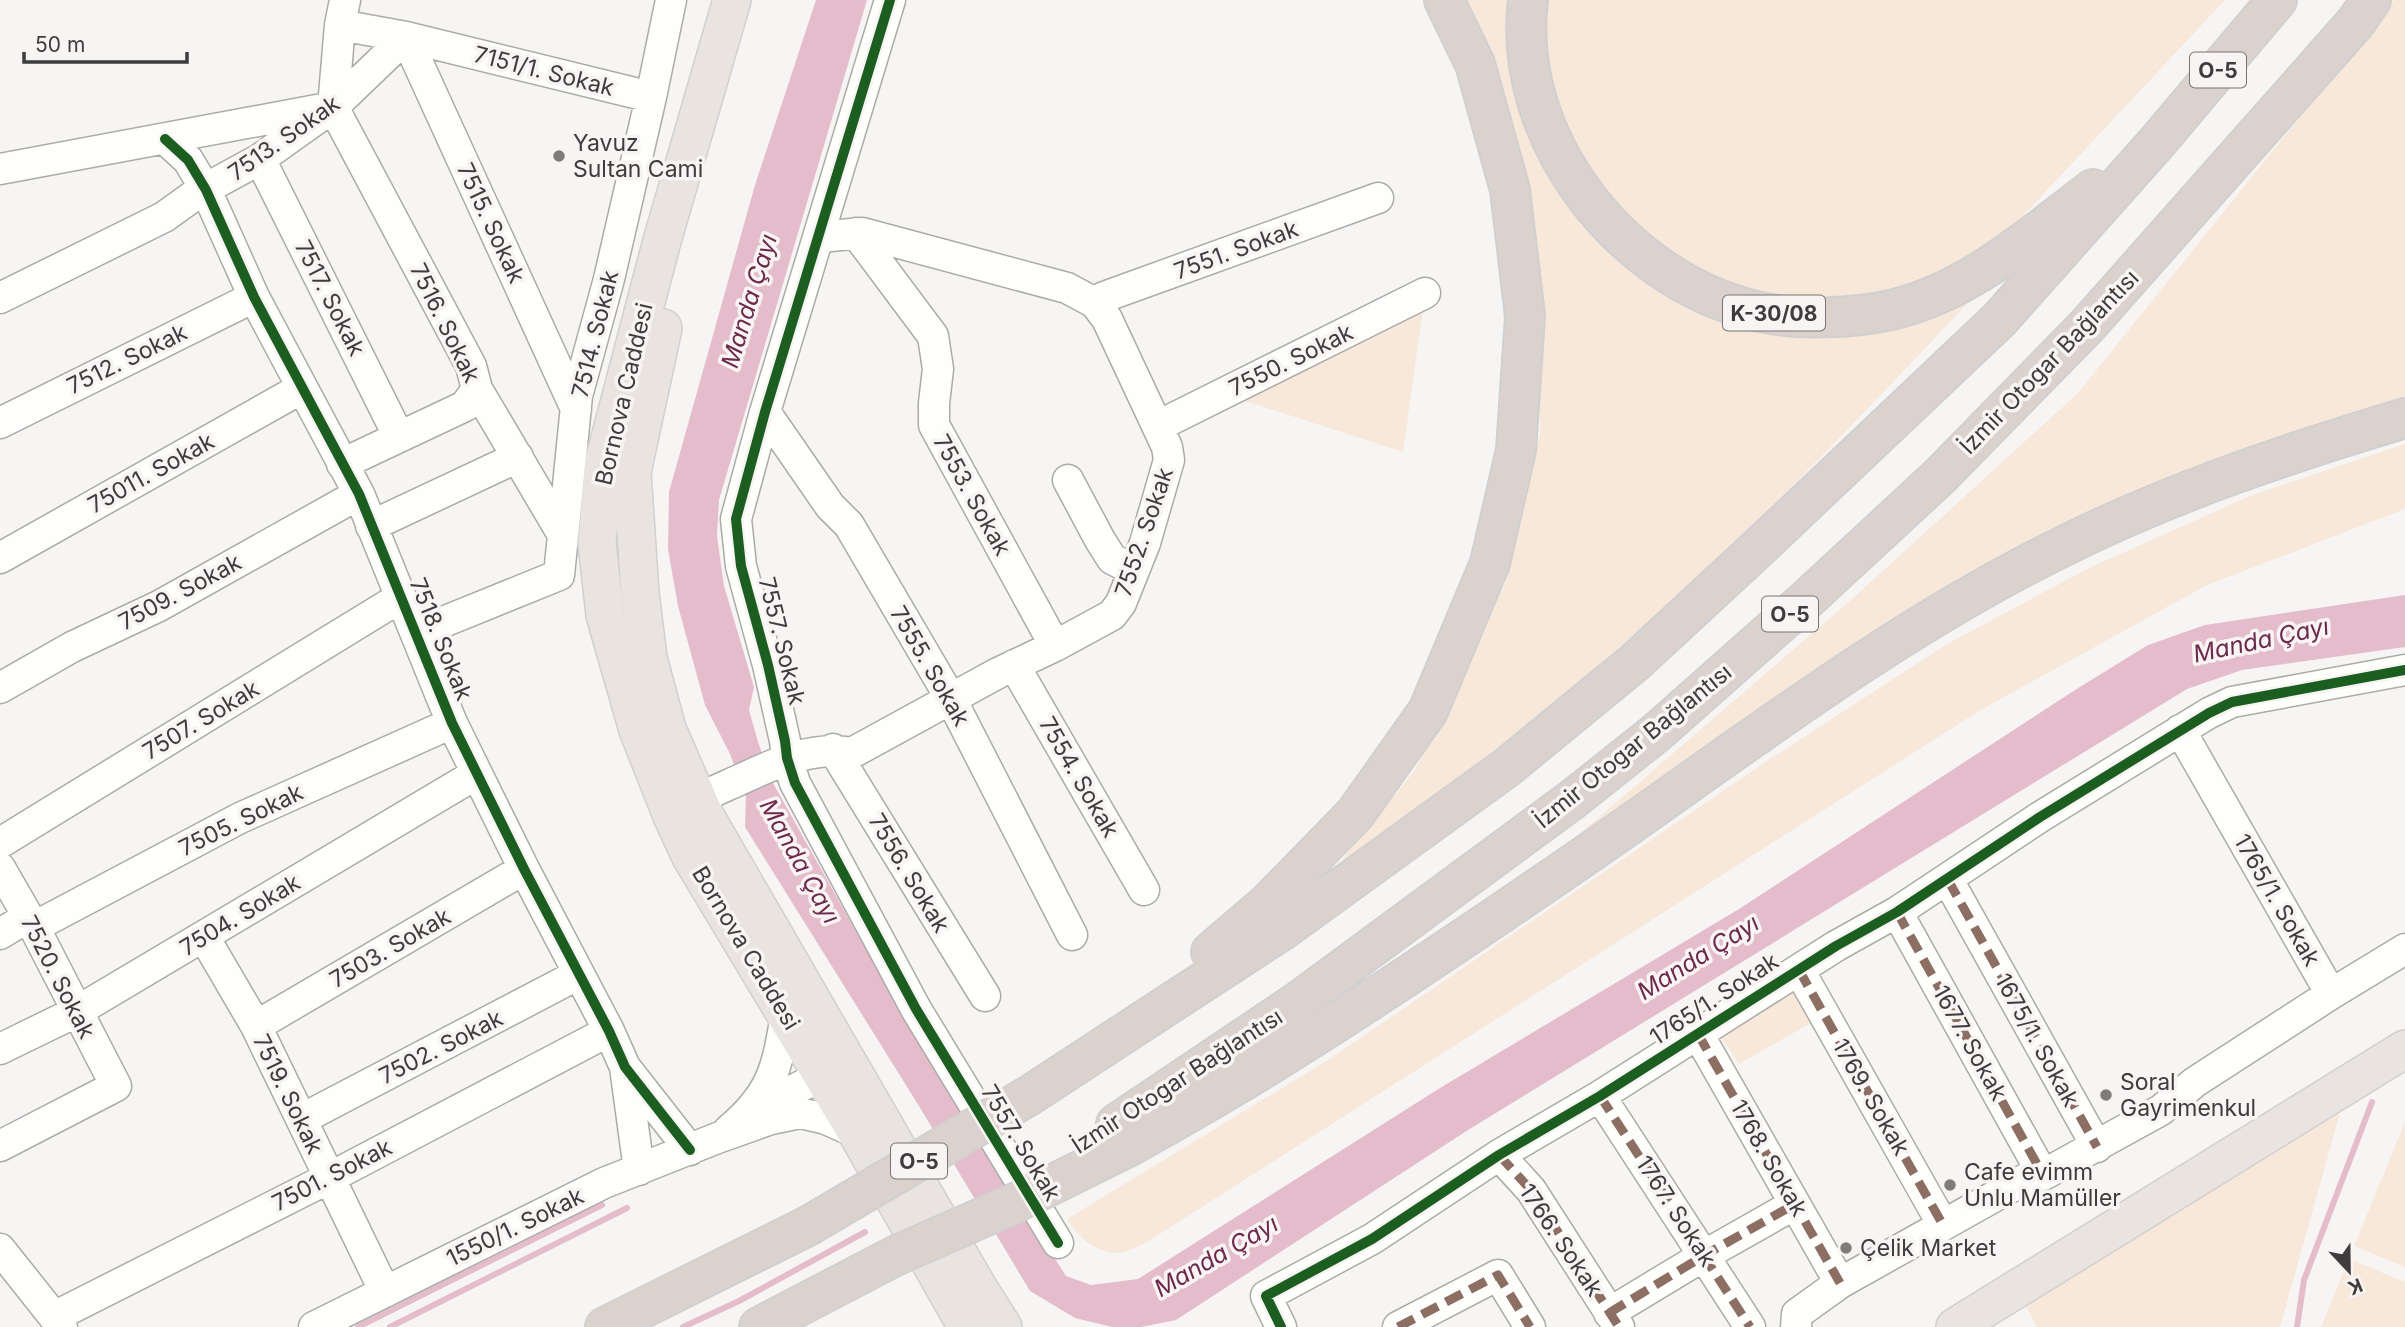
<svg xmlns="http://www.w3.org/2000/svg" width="2405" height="1327" font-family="Inter,sans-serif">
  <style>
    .green { fill: #f8e8d9 }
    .water { fill: #e4bccc }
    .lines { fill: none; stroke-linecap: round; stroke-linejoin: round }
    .stream { stroke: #e4bccc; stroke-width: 6 }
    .minor-casing { stroke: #acabaa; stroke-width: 33 }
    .major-casing { stroke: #d1d0d0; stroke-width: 40 }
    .highway-casing { stroke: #d1d0d0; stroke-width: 42 }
    .minor { stroke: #fefefd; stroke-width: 30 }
    .major { stroke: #e9e4e0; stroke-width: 37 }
    .highway { stroke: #dbd2ce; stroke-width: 38 }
    .highway-bridge-casing { stroke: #d1d0d0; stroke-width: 42; stroke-linecap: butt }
    .highway-bridge { stroke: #dbd2ce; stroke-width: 38 }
    .quiet { stroke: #8d6e63; stroke-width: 9; stroke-dasharray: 18 9; stroke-linecap: butt }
    .cycleway-casing { stroke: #f7f4f3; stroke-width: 15 }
    .cycleway { stroke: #1b5e20; stroke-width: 10 }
    .poi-dot { fill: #7e7d7c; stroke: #f7f4f3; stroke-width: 2.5 }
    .labels { text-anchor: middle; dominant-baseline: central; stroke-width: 7; stroke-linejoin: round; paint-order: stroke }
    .shield { fill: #f7f4f3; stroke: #767373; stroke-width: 2 }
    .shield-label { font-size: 21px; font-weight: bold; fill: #3e3c3c }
    .street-label { font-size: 23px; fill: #3e3c3c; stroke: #f7f4f3 }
    .poi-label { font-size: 23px; fill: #3e3c3c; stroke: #f7f4f3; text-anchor: start }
    .water-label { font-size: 24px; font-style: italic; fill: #6d294b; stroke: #f7f4f3 }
  </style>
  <rect width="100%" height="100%" fill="#f6f5f4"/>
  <path class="green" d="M 1461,0 L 1517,0 L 1521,84 L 1643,272 L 1875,330 L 1969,302 C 1871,405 1773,511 1666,606 C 1564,699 1454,782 1344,866 L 1343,858 L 1415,770 L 1504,586 L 1540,433 L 1539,273 Z
    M 1547,0 L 2225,0 L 2006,234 L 1927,287 L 1869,301 L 1786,303 L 1724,286 L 1641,240 L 1596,188 L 1556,112 L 1543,28 Z
    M 2394,0 L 2405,0 L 2405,407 L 2210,470 L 1547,862 L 1852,599 L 2078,393 Z
    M 1424,302 L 1403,452 L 1239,399 Z
    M 2405,444 L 2405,509 L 2205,586 L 1979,711 L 1144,1244 C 1136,1247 1125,1253 1117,1253 C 1095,1253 1078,1236 1067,1219 L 1328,1060 L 1764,763 L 1947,644 L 2091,567 L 2250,496 Z
    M 1792,983 L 1816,1020 L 1739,1064 L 1716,1029 Z
    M 2340,1113 L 2280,1327 L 2037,1327 L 2024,1302 Z
    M 2405,1122 L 2405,1267 L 2354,1246 Z
    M 2349,1259 L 2405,1282 L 2405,1327 L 2321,1327 Z"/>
  <path class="water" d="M 816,0 L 867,0 L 719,500 L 717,536 L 724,586 L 754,687 L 749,710 L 758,742 L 773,783 L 921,1048 L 1066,1276 L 1091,1285 L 1138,1279 L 1440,1088 L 1739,909 L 2075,690 L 2148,645 L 2205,625 L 2405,595 L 2405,647 L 2242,670 L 2187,689 L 1468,1130 L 1176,1320 L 1141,1327 L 1112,1327 L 1075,1318 L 1030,1291 L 919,1106 L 745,827 L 746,796 L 730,754 L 705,705 L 678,606 L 668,549 L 669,492 L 755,185 Z"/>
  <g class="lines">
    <path class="stream" d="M 358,1327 L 602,1205
      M 390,1327 L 627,1208
      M 683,1327 L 739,1301 L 865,1232
      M 2297,1327 L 2304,1280 L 2372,1102"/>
    <defs>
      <path id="minor" d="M 890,0 L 765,412 L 736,519 L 741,566 L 768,665 L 785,741 L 787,758 L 795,783 L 916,1009 L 1058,1243
        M 340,25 L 406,37 L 651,97 L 671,0
        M 333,107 L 471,366 L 477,389 L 563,535
        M 165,139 L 188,160 L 206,190 L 254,297 L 359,494 L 452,723 L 524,869 L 609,1031 L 625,1067 L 690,1150
        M 260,159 L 399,437
        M 0,169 L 333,107 L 340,25 L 345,0
        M 856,233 L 933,336 L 938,369 L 934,403 L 934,425 L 1055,646
        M 0,298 L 164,217 L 196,194 L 260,159 L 333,107 L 406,37 L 576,409
        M 1095,303 L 1104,297 L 1378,198
        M 765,412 L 830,506 L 849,525 L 951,699 L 1072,935
        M 0,423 L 254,297
        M 1158,426 L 1425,293
        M 342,464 L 465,406 L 477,389
        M 1068,480 L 1100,540 L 1112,559 L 1134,570
        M 371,526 L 518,457
        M 0,558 L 302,388
        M 416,633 L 559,575 L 577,396 L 609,279 L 651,97
        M 1014,665 L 1144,890
        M 0,688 L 72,647 L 159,606 L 359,494
        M 833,749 L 985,996
        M 679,811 C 697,798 717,790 737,781 C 774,764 811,745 852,753 L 998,673 L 1055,646 L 1112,615 L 1121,603 L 1145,543 L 1169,460 L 1167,447 L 1107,319 L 1095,303 L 1067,288 L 862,233 L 820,237
        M 0,843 L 401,597
        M 0,868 L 34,927 L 116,1086 L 0,1146
        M 1948,880 L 2097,1147
        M 1897,912 L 2043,1175
        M 34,927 L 240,818 L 452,723
        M 0,934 L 28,917
        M 204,937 L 256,1026 L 385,1292
        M 1799,970 L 1943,1225
        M 2331,994 L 2405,949
        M 256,1026 L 524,869
        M 1698,1034 L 1840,1283
        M 0,1049 L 76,1012 L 476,774
        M 625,1067 L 639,1170
        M 1600,1096 L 1750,1327
        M 754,1110 L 823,1075 L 842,1076
        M 302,1119 L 579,974
        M 729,1130 C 772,1094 777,1069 786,1015
        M 1499,1155 L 1531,1190 L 1619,1327
        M 0,1249 L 62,1327
        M 1609,1313 L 1705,1255 L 1795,1204
        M 54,1317 L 329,1178 L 609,1031
        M 314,1327 L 604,1183 L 720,1137 L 771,1119 L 800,1113 L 826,1119 L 857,1133
        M 1281,1327 L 1266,1296 L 1372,1239 L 1499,1155 L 1600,1096 L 1836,946 L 1897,912 L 2040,817 L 2209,713 L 2232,702 L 2405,670
        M 1398,1327 L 1498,1275 L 1530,1327
        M 1796,1327 L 1797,1314 L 1840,1283 L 2029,1177 L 2043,1175 L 2161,1110 L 2195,1082 L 2331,994 L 2180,730"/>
      <path id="major" d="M 732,0 L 662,241 L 604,461 L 597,543 L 605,615 L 638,730 L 672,816 L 691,857 L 857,1133 L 967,1327
        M 663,328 L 632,472 L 640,593 L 648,658 L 667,729 L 704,814 L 980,1291 L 1003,1327
        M 1955,1327 L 2405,1049"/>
      <path id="highway" d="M 1528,0 C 1511,137 1620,277 1752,310 C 1793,321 1854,319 1895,309 C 1971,290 2031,236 2093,189
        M 1211,952 L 1267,904 L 1355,814 L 1428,711 L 1490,563 L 1516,450 L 1525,316 L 1510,190 L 1475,64 L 1444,0
        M 1030,1095 L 1284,929 L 1506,768 L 1634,663 L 1755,551 L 1999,320 L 2159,140 L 2277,0
        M 1116,1124 L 1299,1001 L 1573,799 L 1656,733 L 1805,601 L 1940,476 L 2086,327 L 2356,22 L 2371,0
        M 1130,1146 C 1181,1117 1233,1088 1283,1056 C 1386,992 1486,924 1586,855 C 1738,750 1886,635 2052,552 C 2163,495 2285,454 2405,418
        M 605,1327 L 808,1226
        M 759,1327 L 897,1255"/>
    </defs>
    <use href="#minor" class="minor-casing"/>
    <use href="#major" class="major-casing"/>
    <use href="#highway" class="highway-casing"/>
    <use href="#minor" class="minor"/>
    <use href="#major" class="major"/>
    <use href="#highway" class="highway"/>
    <defs>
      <path id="highway-bridge" d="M 808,1226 L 1030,1095
        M 897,1255 L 1011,1205 L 1130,1146"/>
    </defs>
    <use href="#highway-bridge" class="highway-bridge-casing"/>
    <use href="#highway-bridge" class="highway-bridge"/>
    <path class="quiet" d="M 1948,880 L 2097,1147
      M 1897,912 L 2043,1175
      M 1799,970 L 1943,1225
      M 1698,1034 L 1840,1283
      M 1600,1096 L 1750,1327
      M 1499,1155 L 1531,1190 L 1619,1327
      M 1609,1313 L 1705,1255 L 1795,1204
      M 1398,1327 L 1498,1275 L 1530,1327"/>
    <defs>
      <path id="cycleway" d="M 890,0 L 765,412 L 736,519 L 741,566 L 768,665 L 785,741 L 787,758 L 795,783 L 916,1009 L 1058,1243
        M 165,139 L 188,160 L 206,190 L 254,297 L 359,494 L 452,723 L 524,869 L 609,1031 L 625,1067 L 690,1150
        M 1281,1327 L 1266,1296 L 1372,1239 L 1499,1155 L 1600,1096 L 1836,946 L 1897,912 L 2040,817 L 2209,713 L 2232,702 L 2405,670"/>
    </defs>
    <use href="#cycleway" class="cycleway-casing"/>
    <use href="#cycleway" class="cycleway"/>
  </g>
  <g class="poi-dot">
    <circle cx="559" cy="156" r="7"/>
    <circle cx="2106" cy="1095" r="7"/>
    <circle cx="1950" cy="1185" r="7"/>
    <circle cx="1846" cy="1248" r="7"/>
  </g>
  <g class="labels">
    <g class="shield">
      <rect x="2190" y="52.5" width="56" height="35" rx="5"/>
      <rect x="1723" y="295.5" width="102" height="35" rx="5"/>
      <rect x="1762" y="596.5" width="56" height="35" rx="5"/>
      <rect x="891" y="1143.5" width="56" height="35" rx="5"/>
    </g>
    <g class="shield-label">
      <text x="2218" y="70">O-5</text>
      <text x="1774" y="313">K-30/08</text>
      <text x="1790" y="614">O-5</text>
      <text x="919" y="1161">O-5</text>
    </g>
    <g class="street-label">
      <text transform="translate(544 71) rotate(14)">7151/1. Sokak</text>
      <text transform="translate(284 138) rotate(-35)">7513. Sokak</text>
      <text transform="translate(491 223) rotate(65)">7515. Sokak</text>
      <text transform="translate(1236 250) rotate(-20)">7551. Sokak</text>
      <text transform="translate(330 298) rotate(63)">7517. Sokak</text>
      <text transform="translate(445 323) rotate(64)">7516. Sokak</text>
      <text transform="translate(595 334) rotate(-76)">7514. Sokak</text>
      <text transform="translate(127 359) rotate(-26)">7512. Sokak</text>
      <text transform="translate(1291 360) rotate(-26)">7550. Sokak</text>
      <text transform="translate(2049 362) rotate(-46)">İzmir Otogar Bağlantısı</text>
      <text transform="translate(624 394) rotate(-77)">Bornova Caddesi</text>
      <text transform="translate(151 473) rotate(-29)">75011. Sokak</text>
      <text transform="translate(972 495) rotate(61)">7553. Sokak</text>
      <text transform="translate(1144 532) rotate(-71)">7552. Sokak</text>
      <text transform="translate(180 592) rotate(-28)">7509. Sokak</text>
      <text transform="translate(441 639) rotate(68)">7518. Sokak</text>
      <text transform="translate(782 641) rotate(76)">7557. Sokak</text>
      <text transform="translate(930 666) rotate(60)">7555. Sokak</text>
      <text transform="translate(201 720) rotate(-31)">7507. Sokak</text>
      <text transform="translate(1633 746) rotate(-39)">İzmir Otogar Bağlantısı</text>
      <text transform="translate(1079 777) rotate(60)">7554. Sokak</text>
      <text transform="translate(241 820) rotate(-26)">7505. Sokak</text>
      <text transform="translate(909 873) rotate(59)">7556. Sokak</text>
      <text transform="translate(2277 900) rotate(60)">1765/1. Sokak</text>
      <text transform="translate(240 915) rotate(-31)">7504. Sokak</text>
      <text transform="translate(390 948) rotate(-30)">7503. Sokak</text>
      <text transform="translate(746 948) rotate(59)">Bornova Caddesi</text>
      <text transform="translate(58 977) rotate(63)">7520. Sokak</text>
      <text transform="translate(1714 999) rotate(-33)">1765/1. Sokak</text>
      <text transform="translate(2037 1040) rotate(61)">1675/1. Sokak</text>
      <text transform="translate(1970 1043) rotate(61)">1677. Sokak</text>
      <text transform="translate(441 1047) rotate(-27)">7502. Sokak</text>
      <text transform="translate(1177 1081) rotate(-33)">İzmir Otogar Bağlantısı</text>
      <text transform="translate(288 1094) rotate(64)">7519. Sokak</text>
      <text transform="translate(1871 1097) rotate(60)">1769. Sokak</text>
      <text transform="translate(1021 1143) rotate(59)">7557. Sokak</text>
      <text transform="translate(1769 1158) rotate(60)">1768. Sokak</text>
      <text transform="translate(332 1175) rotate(-27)">7501. Sokak</text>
      <text transform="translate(1676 1211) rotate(57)">1767. Sokak</text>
      <text transform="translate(515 1227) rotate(-26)">1550/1. Sokak</text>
      <text transform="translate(1561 1240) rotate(56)">1766. Sokak</text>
    </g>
    <g class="poi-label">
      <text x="573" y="143">Yavuz<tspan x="573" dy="26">Sultan Cami</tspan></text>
      <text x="2120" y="1082">Soral<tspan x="2120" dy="26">Gayrimenkul</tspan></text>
      <text x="1964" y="1172">Cafe evimm<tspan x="1964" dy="26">Unlu Mamüller</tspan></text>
      <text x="1860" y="1248">Çelik Market</text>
    </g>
    <g class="water-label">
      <text transform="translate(749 301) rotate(-73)">Manda Çayı</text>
      <text transform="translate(2261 640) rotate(-12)">Manda Çayı</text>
      <text transform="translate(800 861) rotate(61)">Manda Çayı</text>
      <text transform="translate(1698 957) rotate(-32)">Manda Çayı</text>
      <text transform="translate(1216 1256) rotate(-30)">Manda Çayı</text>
    </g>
  </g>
  <g transform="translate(2349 1271) rotate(158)" stroke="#f7f4f3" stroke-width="5" paint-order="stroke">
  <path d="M0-5L12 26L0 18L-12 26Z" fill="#3e3c3c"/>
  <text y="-10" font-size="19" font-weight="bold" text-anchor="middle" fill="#3e3c3c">K</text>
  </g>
  <path d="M24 52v10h163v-10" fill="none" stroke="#3e3c3c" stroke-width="3.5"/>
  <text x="35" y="52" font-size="21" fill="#3e3c3c" stroke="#f7f4f3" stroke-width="5" paint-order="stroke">50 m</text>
</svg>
